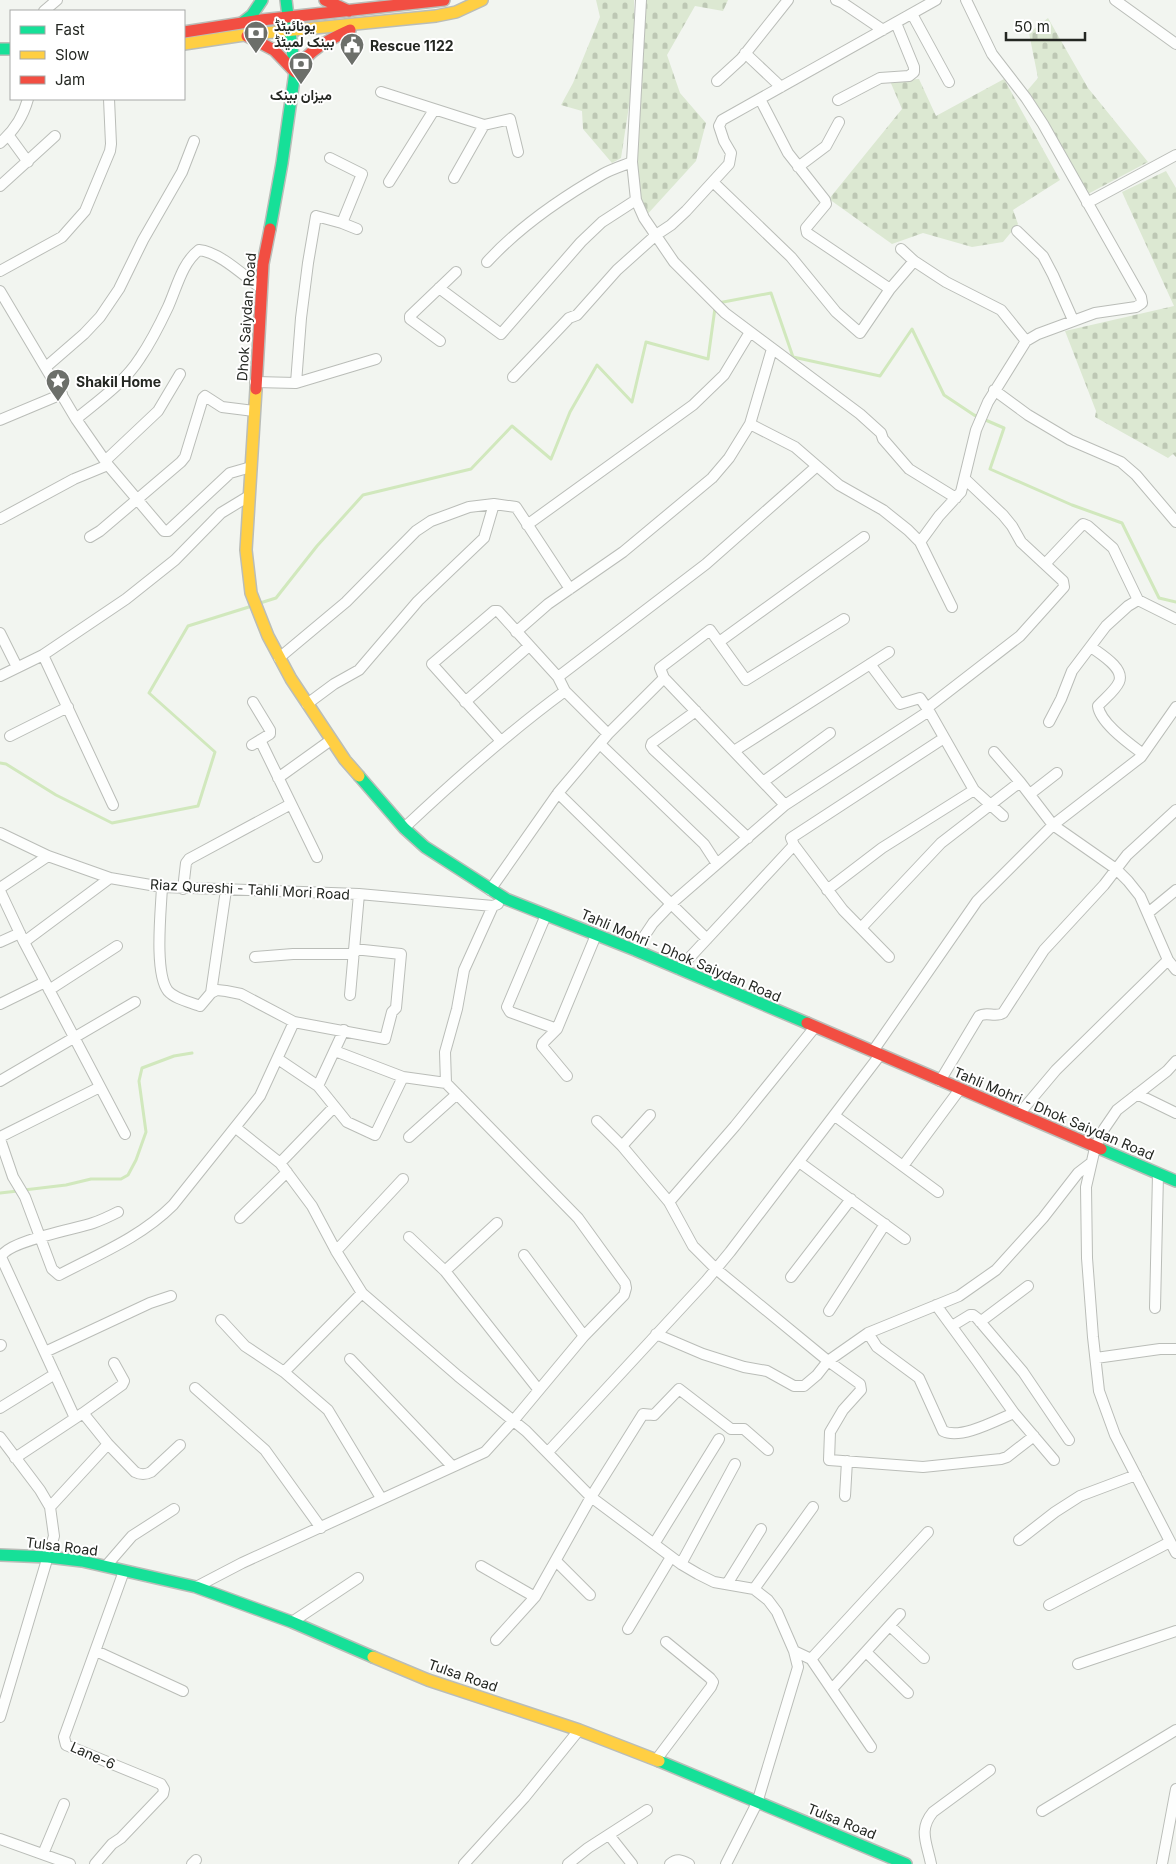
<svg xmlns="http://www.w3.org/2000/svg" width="1176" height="1864" font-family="Inter,Vazirmatn,sans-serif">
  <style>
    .cemetery { fill: url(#cemetery-stones) }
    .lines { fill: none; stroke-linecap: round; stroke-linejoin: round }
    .stream { stroke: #d1e8bd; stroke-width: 3 }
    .street-casing { stroke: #babdb8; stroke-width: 12 }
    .fast-casing { stroke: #babdb8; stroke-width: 14 }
    .slow-casing { stroke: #babdb8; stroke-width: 14 }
    .jam-casing { stroke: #babdb8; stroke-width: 14 }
    .street { stroke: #fdfefd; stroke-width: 10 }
    .fast { stroke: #16e098; stroke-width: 11 }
    .slow { stroke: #ffcf43; stroke-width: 11 }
    .jam { stroke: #f24e42; stroke-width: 11 }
    .labels { text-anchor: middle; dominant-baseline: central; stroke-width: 4; stroke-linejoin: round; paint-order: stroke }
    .poi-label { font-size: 14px; font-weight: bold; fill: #242722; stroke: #fff; text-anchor: start }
    .street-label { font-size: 14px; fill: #242722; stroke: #fff }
  </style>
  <defs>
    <pattern id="cemetery-stones" width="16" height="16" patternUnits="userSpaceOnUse" patternTransform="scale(1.25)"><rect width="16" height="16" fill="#dce8d2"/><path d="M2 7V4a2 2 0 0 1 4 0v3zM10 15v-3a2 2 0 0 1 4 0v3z" fill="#bdc7b4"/></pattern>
  </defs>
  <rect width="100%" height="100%" fill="#f2f5f0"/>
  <path class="cemetery" d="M 596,0 L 634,0 L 634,73 L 621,158 L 612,163 L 583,129 L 582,111 L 561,105 L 573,83 L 600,17 Z
    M 646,0 L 728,0 L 723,11 L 695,6 L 667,55 L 680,93 L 706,123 L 696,161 L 644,218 L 634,171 Z
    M 1048,18 L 1088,88 L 1148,162 L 1086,195 L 1026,92 L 1038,78 L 1029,33 Z
    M 919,79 L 936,116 L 1004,79 L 1060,180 L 1013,210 L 1018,224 L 1003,242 L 972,247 L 923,233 L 892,244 L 829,199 L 902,109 L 890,81 Z
    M 1166,171 L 1176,188 L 1176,457 L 1173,454 L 1168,458 L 1095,417 L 1096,411 L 1065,331 L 1174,306 L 1122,192 Z"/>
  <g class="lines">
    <path class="stream" d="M 718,303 L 771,293 L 793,357 L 880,376 L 912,329 L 944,395 L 974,415 L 1004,428 L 990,469 L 1072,505 L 1122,523 L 1159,598 L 1176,602
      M 260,603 L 276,598 L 317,546 L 363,495 L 471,469 L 512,426 L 551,459 L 570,412 L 597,365 L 632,402 L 646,342 L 708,359 L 715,308
      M 0,763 L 6,764 L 56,795 L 112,823 L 198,806 L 215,752 L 149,693 L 188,626 L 252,606
      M 24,1190 L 66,1185 L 91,1179 L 121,1179 L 128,1175 L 136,1160 L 146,1132 L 139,1081 L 142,1068 L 174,1056 L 192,1053
      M 0,1193 L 18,1191"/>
    <defs>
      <path id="street" d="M 641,0 L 632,162 L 636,200 L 644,218 L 674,262 L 725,313 L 860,414 L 881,433 L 883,439 L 909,469 L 956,498
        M 836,0 L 843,3 L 883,30
        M 1115,0 L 1176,44
        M 44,11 L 57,0
        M 912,14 L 949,82
        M 745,53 L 781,87
        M 717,81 L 741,59 L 788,0
        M 381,92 L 484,125 L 510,119 L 518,152
        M 760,99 L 788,153 L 825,200 L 826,204 L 806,228 L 807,233 L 890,289
        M 838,100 L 880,78 L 909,76 L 914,72 L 914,67 L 896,23
        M 9,136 L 28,162
        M 0,143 C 14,131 23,117 28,99
        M 330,158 L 362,174 L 342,223
        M 798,167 L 826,146 L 839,122
        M 454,178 L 484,125
        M 389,182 L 434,110
        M 713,182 L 791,257 L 836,312 L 860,333 L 890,289 L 914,261
        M 0,186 L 55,136
        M 1087,203 L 1176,155
        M 1017,231 L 1043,256 L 1053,275 L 1073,320
        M 901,249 L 914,261 L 946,282 L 1001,310 L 1026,341
        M 487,262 C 519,227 561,198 603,174 C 612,169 622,166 632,162
        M 0,271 L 62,237 L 85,211 L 110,151 L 111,144 L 109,99
        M 439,288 L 501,334 L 581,242 L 602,222 L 636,200
        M 0,291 L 76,419 L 108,465 L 164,531 L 168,531 L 230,473 L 251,467
        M 440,341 L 410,319 L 410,316 L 456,272
        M 46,367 L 84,334 L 100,317 L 119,289 L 143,240 L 182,172 L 194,141
        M 513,377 L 569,318 L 577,315 L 617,270 L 656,235 L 671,225 L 686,211 L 729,164 L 731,153 L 724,141 L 719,126 L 722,120 L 936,0
        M 255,382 L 296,383 L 376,359
        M 296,383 L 301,318 L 308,263 L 316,216 L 342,223 L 357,229
        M 994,390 L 1028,415 L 1070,440 L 1121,462 L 1136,475 L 1176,522
        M 76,419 C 98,401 125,382 140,358 C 151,342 160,324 168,307 C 177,287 182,263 199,250 C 220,252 245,277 262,289
        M 0,420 L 62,394
        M 750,424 L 795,447 L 839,485 L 883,510 L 908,530 L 920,542 L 952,607
        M 105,461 L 158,411 L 180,374
        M 0,519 L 74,479 L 108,465
        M 527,525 L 693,405 L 724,375 L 750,332
        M 90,537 L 100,531 L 181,462 L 185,457 L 203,398 L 205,396 L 222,407 L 254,411
        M 920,542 L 939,516 L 961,492 L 976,430 L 988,402 L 1026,341 L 1038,334 L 1095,313 L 1136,307 L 1142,303 L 1141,297 L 1043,124 L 1026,98 L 992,54 L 966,0
        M 1045,564 L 1079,528 L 1083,524 L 1088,526 L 1113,548 L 1138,600
        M 516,632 L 548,604 L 623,552 L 712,478 L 729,458 L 750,424 L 772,349
        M 0,633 L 17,667
        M 719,642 L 864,537
        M 1091,647 C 1100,654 1125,668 1119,682 C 1115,691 1104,699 1098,706 C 1100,723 1130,744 1143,754
        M 43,655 L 113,805
        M 279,658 L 346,602 L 416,531 L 431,521 L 469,507 L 494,504 L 516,507 L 570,589
        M 870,664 L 900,704 L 920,698 L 929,711 L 974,790 L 1003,816
        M 0,676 L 43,655 L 126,599 L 175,560 L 221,513 L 249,496
        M 558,677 L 706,564 L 817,466
        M 465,702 L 529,646
        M 307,704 L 334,684 L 359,670 L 418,601 L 484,538 L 494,504
        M 927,708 L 1020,636 L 1064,587 L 1063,581 L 1021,542 L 1012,526 L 1003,515 L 965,479
        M 696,711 L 652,743 L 651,746 L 653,749 L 748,838
        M 1049,722 L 1061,699 L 1072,671 L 1106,626 L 1128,606 L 1138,600 L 1176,619
        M 10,736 L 68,707
        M 260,740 L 317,857
        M 501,741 L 432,664 L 494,611 L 498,611 L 558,677 L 565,691 L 608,734
        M 600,744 L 704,844 L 717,864
        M 252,745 L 270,734 L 270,730 L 253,702
        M 734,751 L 889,652
        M 994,752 L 1020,782
        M 278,778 L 331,740
        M 763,782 L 830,733
        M 558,793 L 707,939
        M 1030,794 L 1057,773
        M 785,805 L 664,678 L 660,668 L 710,630 L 746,680 L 844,619
        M 404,828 C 456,779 508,733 565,691
        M 0,833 L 48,856 L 110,878 L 162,887 L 359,894 L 493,906 L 498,904
        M 162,887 C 161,910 154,973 168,991 C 175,999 190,1002 200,1006 L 211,993 L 217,990 L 226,991 L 241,994 L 294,1022 L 385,1039 L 392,1012 L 396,1008 L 401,954 L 354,949
        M 0,888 L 48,856
        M 183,889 L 186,863 L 189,859 L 291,804
        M 490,890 L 558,793 L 608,734 L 664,678
        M 827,890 L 882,848 L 974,790
        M 0,891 L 24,942 L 125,1134
        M 1148,913 L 1176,890
        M 546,915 L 507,1007 L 510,1012 L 557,1029
        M 861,928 L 941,843 L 1020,782 L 1053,825 L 1116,869 L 1128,881 L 1140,896 L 1168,960 L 1176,970
        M 0,942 L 20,933
        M 24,942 L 110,878
        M 635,950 L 653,923 L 672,903 L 785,805 L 929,711
        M 255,957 L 293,954 L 354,954
        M 889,957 L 843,910 L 794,845 L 791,838 L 944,738
        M 679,969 L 794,845
        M 49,990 L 117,946
        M 211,993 L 226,890
        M 350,995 L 359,894
        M 0,1004 L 45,982
        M 335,1051 L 403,1077 L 446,1083
        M 873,1051 L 977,901 L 1053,825 L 1141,757 L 1176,707
        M 278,1059 L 318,1086 L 347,1122 L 375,1135 L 403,1077
        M 1176,1061 L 1167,1071 L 1117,1110 L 1104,1129 L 1095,1148 L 1086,1187 L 1087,1258 L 1093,1337 L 1099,1391 L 1115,1435 L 1176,1553
        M 567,1076 L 542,1046 L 543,1043 L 557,1029 L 596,935
        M 0,1081 L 135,1002
        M 940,1081 L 979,1016 C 987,1011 995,1018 1003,1013 L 1044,950 L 1104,885 L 1127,855 L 1176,810
        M 318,1086 L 344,1030
        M 1137,1094 L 1176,1113
        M 1019,1114 L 1056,1070 L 1168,960
        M 835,1116 L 938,1192
        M 597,1121 L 622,1146 L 669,1202 L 693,1246 L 716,1269 L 828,1361 L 860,1384 L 861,1390 L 843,1410 L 830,1432 L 829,1460 L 923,1467 L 1001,1459 L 1007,1457 L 1034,1436
        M 236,1128 L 280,1163 L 312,1206 L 336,1251 L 362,1293 L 458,1376 L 526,1431 L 591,1497 L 681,1564 L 698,1574 L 714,1582 L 754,1589 L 768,1600 L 777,1612 L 794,1651 L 798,1667 L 757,1803 L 726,1864
        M 0,1137 L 100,1087
        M 409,1137 L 457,1094
        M 0,1139 L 13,1177 L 25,1197 L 52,1269 L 59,1275 C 99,1254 141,1237 173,1205 L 260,1096 L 294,1022
        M 622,1146 L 650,1115
        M 799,1162 L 905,1239
        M 280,1163 L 334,1107
        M 903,1166 L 960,1089
        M 669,1202 L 735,1126 L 815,1027
        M 240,1218 L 287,1172
        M 409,1237 L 445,1271 L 538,1389
        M 336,1251 L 403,1179
        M 524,1255 L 584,1336
        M 445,1271 L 497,1223
        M 791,1277 L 851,1199
        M 936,1305 L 977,1361 L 1014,1413 L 1054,1460
        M 1155,1308 L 1158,1174
        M 829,1311 L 885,1224
        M 221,1320 L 245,1346 L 284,1372 L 328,1410 L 381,1498
        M 980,1322 L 1028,1286
        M 952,1326 L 970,1315 L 973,1315 L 977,1318 L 1023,1372 L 1069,1440
        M 868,1333 L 877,1347 L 919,1378 L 943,1431 C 961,1440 997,1420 1014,1413
        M 656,1334 L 703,1354 L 744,1367 L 767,1371 L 794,1386 L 804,1386 L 817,1375 L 828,1361 L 868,1333 L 959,1296 L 996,1270 L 1043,1218 L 1078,1173 L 1091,1163
        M 0,1346 L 1,1345
        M 45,1352 L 150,1303 L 171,1296
        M 1096,1358 L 1160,1349 L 1176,1349
        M 350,1359 L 452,1466
        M 284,1372 L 362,1293
        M 195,1388 L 265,1450 L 321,1528
        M 0,1408 L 55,1374
        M 83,1413 L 122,1385 L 124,1381 L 114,1363
        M 75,1418 L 1,1257 C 7,1241 76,1229 93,1223 C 102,1220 110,1216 118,1212
        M 0,1437 L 40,1490 L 50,1507 L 54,1536 L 0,1717
        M 548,1452 L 706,1281 L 730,1252 L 880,1055
        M 15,1458 L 83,1413 L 108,1444 L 135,1472 C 141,1475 145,1475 151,1472 L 180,1445
        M 845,1496 L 847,1461
        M 50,1507 L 108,1444
        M 1019,1540 L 1055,1512 L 1080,1496 L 1136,1475
        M 654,1544 L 719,1439
        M 556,1561 L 590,1595
        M 681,1564 L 735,1464
        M 106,1566 L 132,1536 L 174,1509
        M 481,1566 L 535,1597
        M 727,1584 L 761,1529
        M 196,1587 L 242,1563 L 485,1452 L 514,1420 L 584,1336 L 624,1295 L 626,1288 L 625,1283 L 578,1218 L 446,1083 L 445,1052 L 457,1009 L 464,970 L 493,906
        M 754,1589 L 813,1507
        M 1049,1605 L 1170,1542
        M 292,1622 L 358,1578
        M 890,1626 L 924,1658
        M 628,1629 L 671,1557
        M 496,1640 L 535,1597 L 591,1497 L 643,1414 L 654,1415 L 679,1389 L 731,1429 L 744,1429 L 768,1450
        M 96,1651 L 183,1691
        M 794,1651 L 811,1659 L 871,1747
        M 866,1652 L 908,1693
        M 811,1659 L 928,1532
        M 1078,1664 L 1176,1631
        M 832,1689 L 900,1614
        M 656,1760 L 711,1687 L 713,1682 L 710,1678 L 666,1642
        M 1042,1811 L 1176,1730
        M 609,1835 L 632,1864
        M 0,1839 L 70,1864
        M 43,1854 L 64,1804
        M 95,1864 L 112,1844 L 121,1838 L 163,1794 L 164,1789 L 161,1784 L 66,1745 L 64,1737 L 124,1571
        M 192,1864 L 196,1860
        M 464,1864 L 524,1798 L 579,1730
        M 568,1864 L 588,1848 L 647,1810
        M 670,1864 C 677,1858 681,1860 689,1864
        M 931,1864 C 927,1843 918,1830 933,1812 L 990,1770
        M 1162,1864 L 1176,1789"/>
      <path id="fast" d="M 243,22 L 252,15 L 262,0
        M 0,49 L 11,49
        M 270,229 L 282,163 L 295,72 L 286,0
        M 359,776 L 404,828 L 425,847 L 506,899 L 635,950 L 807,1023
        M 1101,1149 L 1176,1181
        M 0,1555 L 48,1557 L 82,1561 L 196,1587 L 292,1622 L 373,1657
        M 659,1761 L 906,1864"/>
      <path id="slow" d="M 184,44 L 244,35 L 436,16 L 456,12 L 482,0
        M 256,389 L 246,550 L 251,593 L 268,636 L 291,679 L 345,760 L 359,776
        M 373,1657 L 428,1680 L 579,1730 L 659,1761"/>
      <path id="jam" d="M 325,0 L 349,11
        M 184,32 L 261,20 L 444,0
        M 247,36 L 274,50 L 295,72 C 308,50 328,40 350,30
        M 256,389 L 263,264 L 270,229
        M 807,1023 L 1101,1149"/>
    </defs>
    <use href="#street" class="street-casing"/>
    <use href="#fast" class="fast-casing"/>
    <use href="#slow" class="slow-casing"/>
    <use href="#jam" class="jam-casing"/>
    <use href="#street" class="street"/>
    <use href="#fast" class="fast"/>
    <use href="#slow" class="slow"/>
    <use href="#jam" class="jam"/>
  </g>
  <defs>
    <symbol id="bank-pin" viewBox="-11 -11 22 30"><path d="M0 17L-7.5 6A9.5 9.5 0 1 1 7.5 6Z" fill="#6c6f6a" stroke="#fff"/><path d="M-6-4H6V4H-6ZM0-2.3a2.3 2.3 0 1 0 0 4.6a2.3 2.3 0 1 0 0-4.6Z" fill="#fff"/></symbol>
    <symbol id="civic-pin" viewBox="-11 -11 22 30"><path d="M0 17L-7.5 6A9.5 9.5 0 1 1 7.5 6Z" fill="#6c6f6a" stroke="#fff"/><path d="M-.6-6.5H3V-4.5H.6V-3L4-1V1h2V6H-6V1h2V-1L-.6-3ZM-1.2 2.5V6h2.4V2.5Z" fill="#fff"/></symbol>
    <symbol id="sight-pin" viewBox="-11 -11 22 30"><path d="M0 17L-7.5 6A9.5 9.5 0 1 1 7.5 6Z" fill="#6c6f6a" stroke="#fff"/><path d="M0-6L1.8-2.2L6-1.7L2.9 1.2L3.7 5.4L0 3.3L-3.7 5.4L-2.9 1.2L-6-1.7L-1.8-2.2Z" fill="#fff"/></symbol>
  </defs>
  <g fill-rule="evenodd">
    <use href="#bank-pin" x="242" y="19" width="28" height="38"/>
    <use href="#civic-pin" x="338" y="31" width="28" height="38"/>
    <use href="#bank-pin" x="287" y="50" width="28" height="38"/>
    <use href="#sight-pin" x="44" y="367" width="28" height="38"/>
  </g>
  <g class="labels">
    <g class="poi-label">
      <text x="274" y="25">یونائیٹڈ<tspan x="274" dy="16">بینک لمیٹڈ</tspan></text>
      <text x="370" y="45">Rescue 1122</text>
      <text x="301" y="94" text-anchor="middle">میزان بینک</text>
      <text x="76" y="381">Shakil Home</text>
    </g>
    <g class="street-label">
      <text transform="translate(246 317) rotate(-86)">Dhok Saiydan Road</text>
      <text transform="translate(250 889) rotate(3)">Riaz Qureshi - Tahli Mori Road</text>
      <text transform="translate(681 955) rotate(23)">Tahli Mohri - Dhok Saiydan Road</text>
      <text transform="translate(1054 1113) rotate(23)">Tahli Mohri - Dhok Saiydan Road</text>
      <text transform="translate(62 1546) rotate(7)">Tulsa Road</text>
      <text transform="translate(463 1675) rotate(19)">Tulsa Road</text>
      <text transform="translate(93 1755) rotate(24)">Lane-6</text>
      <text transform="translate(842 1821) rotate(22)">Tulsa Road</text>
    </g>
  </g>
  <rect x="10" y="10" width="175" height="90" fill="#ffffff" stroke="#a7a9a7"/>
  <rect x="20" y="26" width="25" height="8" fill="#16e098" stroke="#a7a9a7"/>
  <text x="55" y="35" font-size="15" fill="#242722">Fast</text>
  <rect x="20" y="51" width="25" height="8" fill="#ffcf43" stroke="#a7a9a7"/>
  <text x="55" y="60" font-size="15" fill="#242722">Slow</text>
  <rect x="20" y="76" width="25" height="8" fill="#f24e42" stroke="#a7a9a7"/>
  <text x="55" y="85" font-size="15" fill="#242722">Jam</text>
  <path d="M1006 32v8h79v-8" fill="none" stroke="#242722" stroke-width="2.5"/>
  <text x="1014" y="32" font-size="15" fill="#242722" stroke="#ffffff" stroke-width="4" paint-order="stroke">50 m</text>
</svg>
